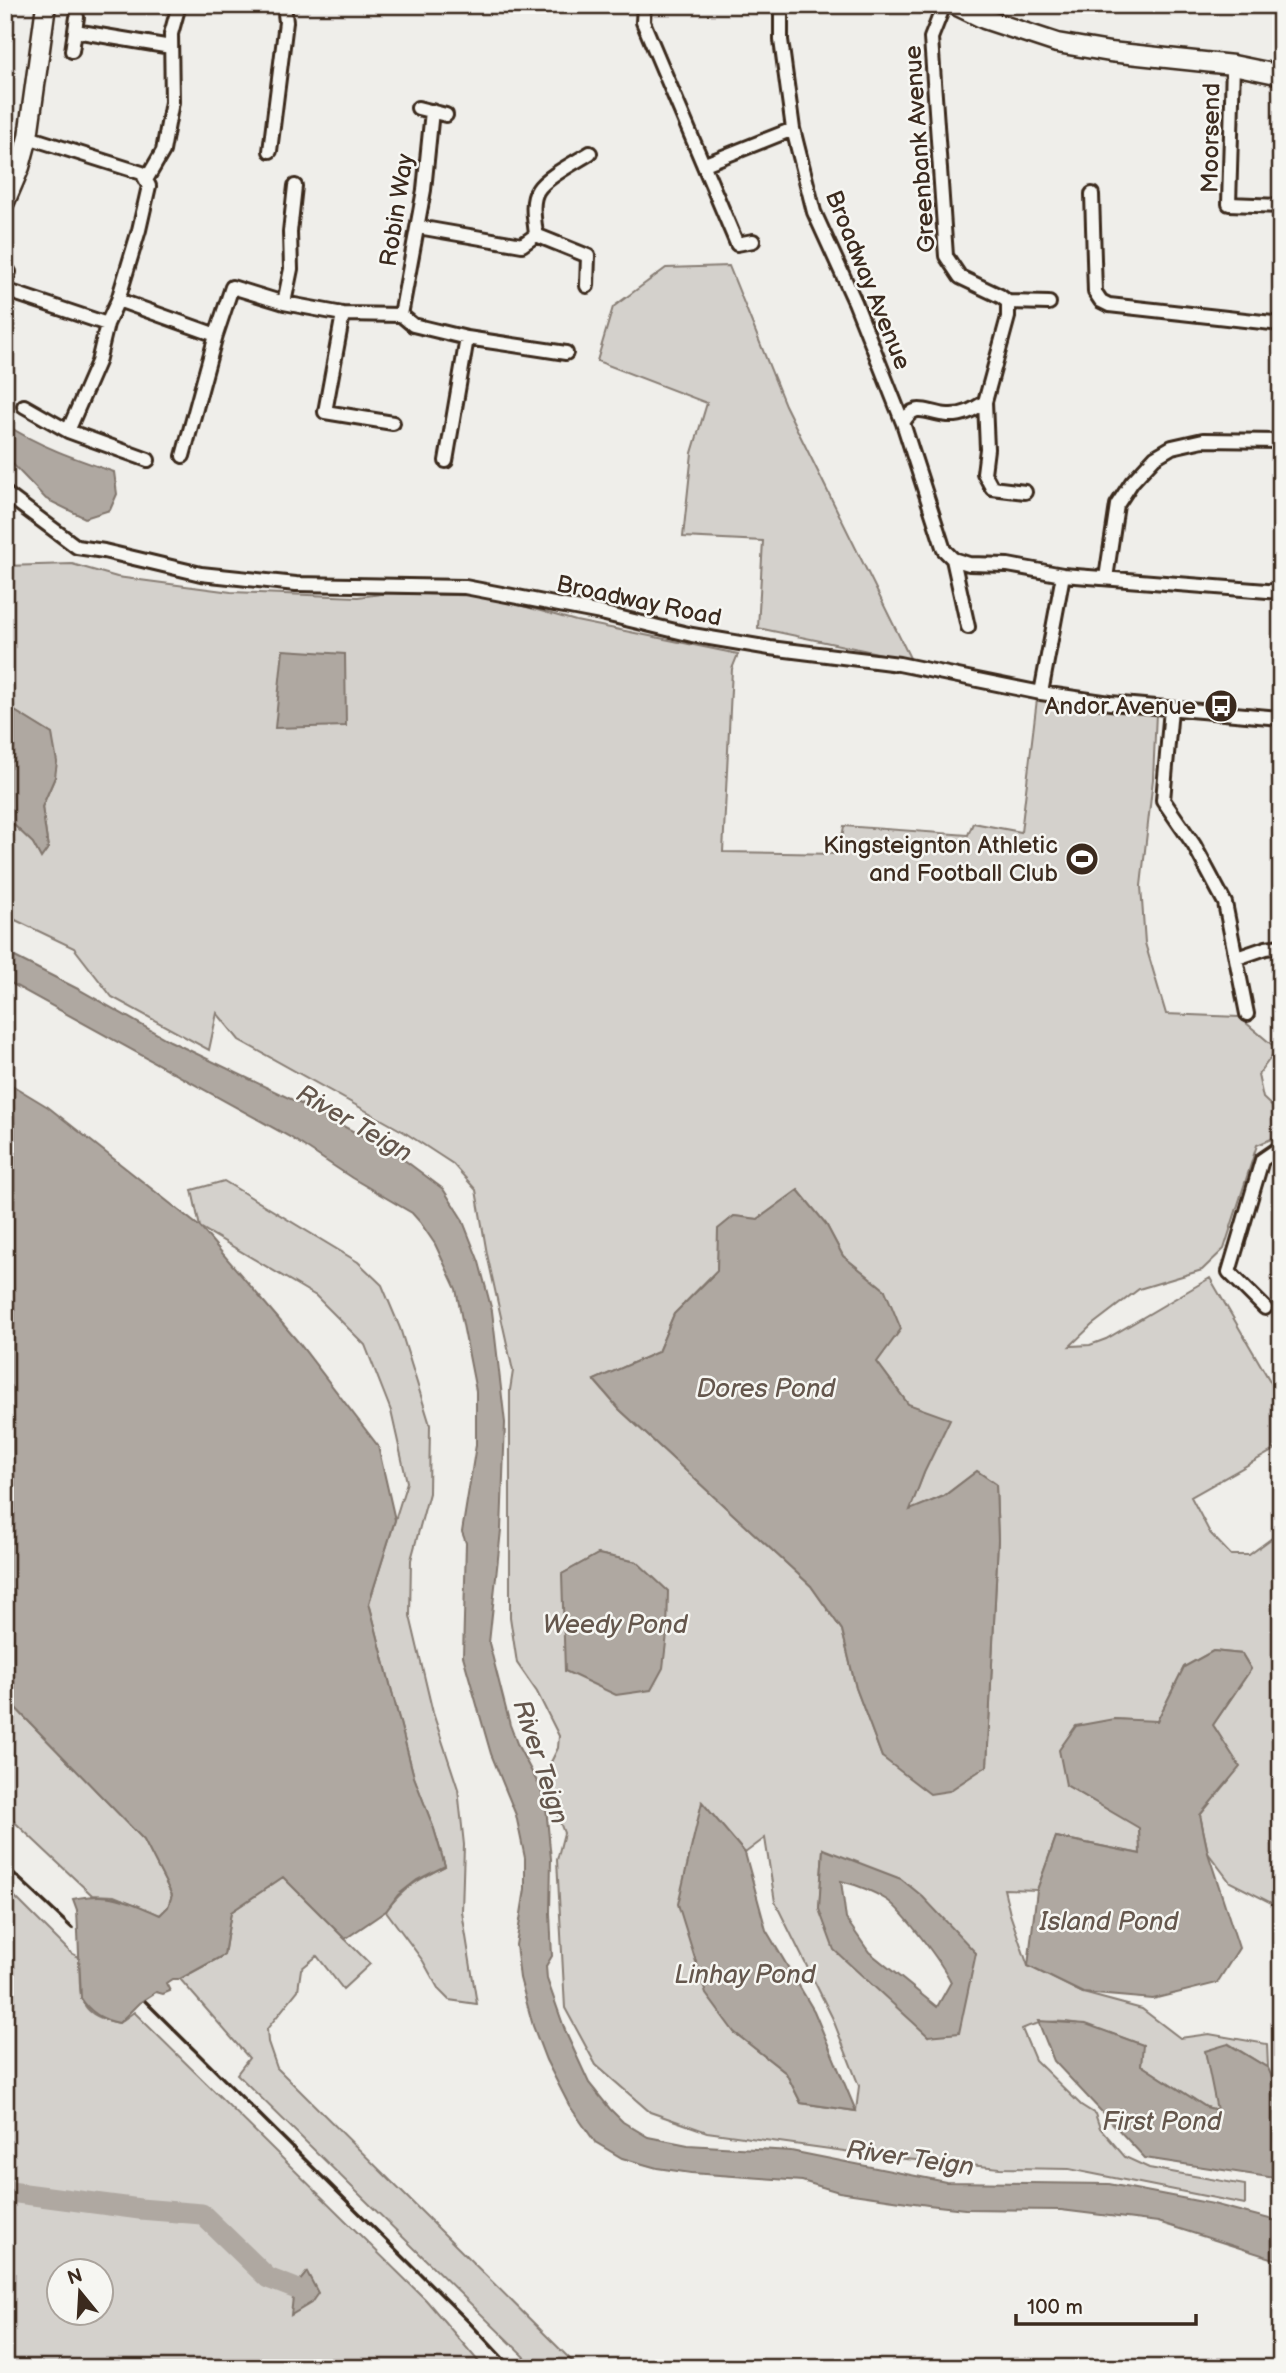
<svg xmlns="http://www.w3.org/2000/svg" width="1286" height="2373" font-family="'Balsamiq Sans',sans-serif">
  <style>
    .green { fill: #d4d1cc; stroke: #887e75; stroke-width: 2; fill-rule: evenodd }
    .water { fill: #afa8a1; stroke: #81766d; stroke-width: 2; fill-rule: evenodd }
    .lines { fill: none; stroke-linecap: round; stroke-linejoin: round }
    .river { stroke: #afa8a1; stroke-width: 21 }
    .street-casing { stroke: #3b2a1e; stroke-width: 18 }
    .secondary-casing { stroke: #3b2a1e; stroke-width: 23 }
    .street { stroke: #f6f6f2; stroke-width: 12 }
    .secondary { stroke: #f6f6f2; stroke-width: 18 }
    .rail { stroke: #3b2a1e; stroke-width: 3.5 }
    .labels { text-anchor: middle; dominant-baseline: central; stroke-width: 5; stroke-linejoin: round; paint-order: stroke }
    .street-label { font-size: 24px; fill: #3b2a1e; stroke: #f6f6f2 }
    .poi-label { font-size: 24px; fill: #3b2a1e; stroke: #f6f6f2; text-anchor: end }
    .water-label { font-size: 26px; font-style: italic; fill: #64564c; stroke: #f6f6f2 }
  </style>
  <rect width="100%" height="100%" fill="#efeeea"/>
  <filter id="ink" filterUnits="userSpaceOnUse"><feTurbulence type="fractalNoise" baseFrequency=".0143" numOctaves="2"/><feDisplacementMap in="SourceGraphic" scale="14" xChannelSelector="R" yChannelSelector="G"/><feConvolveMatrix kernelMatrix="1 2 1 2 8 2 1 2 1" color-interpolation-filters="sRGB"/></filter>
  <g filter="url(#ink)">
    <path class="green" d="M 729,266 L 785,405 L 911,660 L 758,628 L 763,541 L 683,537 L 692,453 L 707,403 L 597,361 L 613,307 L 666,268 Z
      M 72,564 L 117,577 L 231,592 L 358,597 L 389,593 L 488,596 L 576,621 L 738,654 L 732,669 L 723,852 L 839,854 L 844,826 L 968,835 L 973,823 L 1021,832 L 1037,699 L 1156,713 L 1153,779 L 1141,886 L 1145,943 L 1166,1014 L 1239,1017 L 1277,1049 L 1258,1075 L 1263,1098 L 1281,1115 L 1281,1135 L 1257,1145 L 1224,1249 L 1202,1270 L 1139,1289 L 1092,1325 L 1070,1346 L 1090,1345 L 1106,1339 L 1210,1278 L 1281,1400 L 1281,1446 L 1191,1497 L 1210,1533 L 1231,1555 L 1249,1555 L 1272,1538 L 1281,1526 L 1281,1908 L 1230,1882 L 1208,1853 L 1200,1815 L 1239,1767 L 1213,1725 L 1251,1669 L 1242,1654 L 1213,1651 L 1184,1667 L 1157,1722 L 1114,1719 L 1066,1785 L 1139,1827 L 1141,1854 L 1056,1837 L 1037,1890 L 1004,1889 L 1010,1914 L 1028,1966 L 1083,1993 L 1142,2009 L 1180,2038 L 1209,2034 L 1267,2044 L 1268,2068 L 1229,2044 L 1218,2110 L 1206,2107 L 1141,2065 L 1142,2045 C 1104,2031 1061,2010 1022,2029 L 1035,2060 L 1081,2105 L 1095,2114 L 1100,2128 L 1125,2157 L 1149,2168 L 1245,2185 L 1245,2204 L 1069,2169 L 1000,2168 L 895,2158 L 707,2132 L 650,2112 L 596,2065 L 565,2008 L 557,1860 L 564,1833 L 543,1778 L 558,1748 L 559,1736 L 537,1692 L 517,1663 L 510,1617 L 510,1390 L 513,1371 L 487,1254 L 476,1190 L 453,1164 L 404,1132 L 239,1040 L 217,1013 L 209,1050 L 112,997 L 74,948 L 5,915 L 5,823 L 13,824 L 33,843 L 41,857 L 48,848 L 42,807 L 55,777 L 52,734 L 5,705 L 5,566 ZM 798,1190 L 826,1224 L 843,1256 L 885,1290 L 877,1362 L 908,1404 L 924,1473 L 909,1511 L 944,1496 L 977,1471 L 996,1485 L 998,1540 L 987,1766 L 882,1757 L 856,1688 L 842,1630 L 811,1586 L 619,1409 L 594,1380 L 658,1352 L 674,1314 L 717,1270 L 719,1229 L 734,1216 L 758,1219 ZM 598,1554 L 637,1562 L 562,1574 ZM 702,1803 L 745,1853 L 765,1838 L 775,1902 L 832,2017 L 859,2086 L 856,2111 L 801,2103 L 786,2073 L 734,2032 ZM 823,1849 L 976,1953 L 928,2036 L 819,1909 Z
      M 224,1181 L 358,1262 L 382,1285 L 400,1328 L 430,1425 L 429,1493 L 411,1560 L 410,1616 L 433,1713 L 458,1789 L 464,1845 L 462,1912 L 477,2004 L 449,2000 L 439,1990 L 423,1961 L 386,1911 C 402,1888 421,1878 445,1866 L 434,1829 L 414,1777 L 369,1603 L 407,1482 L 391,1411 L 365,1345 L 316,1296 L 200,1227 L 192,1190 Z
      M 5,1697 L 144,1840 L 172,1895 L 168,1907 L 160,1915 L 114,1896 L 92,1895 L 5,1813 Z
      M 283,1877 L 370,1964 L 343,1989 L 317,1956 L 301,1969 L 298,1990 L 267,2029 L 268,2042 L 277,2068 L 579,2368 L 536,2368 L 237,2074 L 249,2058 L 180,1979 L 224,1955 L 231,1912 Z
      M 5,1887 L 71,1953 L 79,1957 C 81,1995 74,2015 119,2023 L 134,2012 L 426,2300 L 484,2368 L 5,2368 ZM 60,2272 L 102,2272 L 102,2314 L 60,2314 Z"/>
    <path class="water" d="M 5,424 C 38,446 76,459 114,472 L 117,494 L 110,510 L 85,518 L 46,499 L 5,456 Z
      M 283,650 L 345,654 L 346,726 L 275,728 Z
      M 5,705 L 52,734 L 57,762 L 55,777 L 42,807 L 48,848 L 41,858 L 33,843 L 13,824 L 5,823 Z
      M 5,952 L 78,989 L 170,1041 L 297,1102 L 395,1153 L 443,1189 L 462,1219 L 479,1262 L 492,1311 L 505,1423 L 501,1530 L 489,1643 L 510,1725 L 518,1746 L 541,1789 L 546,1807 L 551,1859 L 550,1913 L 552,1956 L 546,1966 L 547,1979 L 566,2033 L 589,2083 L 610,2109 L 623,2122 L 648,2137 L 688,2145 L 791,2151 L 946,2182 L 1109,2184 L 1213,2204 L 1281,2222 L 1281,2261 L 1158,2222 L 1061,2210 L 965,2209 L 928,2205 L 839,2192 L 802,2181 L 691,2173 L 657,2168 L 622,2158 L 595,2142 L 569,2105 L 546,2060 L 533,2026 L 520,1978 L 516,1945 L 525,1889 L 525,1858 L 516,1815 L 491,1754 L 463,1656 L 466,1543 L 462,1532 L 476,1445 L 476,1391 L 456,1289 L 435,1244 L 420,1222 L 412,1213 L 352,1178 L 290,1137 L 5,980 Z
      M 5,1081 L 48,1107 L 200,1227 L 299,1343 L 378,1446 L 395,1520 L 369,1603 L 414,1777 L 434,1829 L 445,1866 L 417,1880 L 398,1895 L 386,1911 L 345,1939 L 283,1877 L 231,1912 L 224,1955 L 180,1979 L 172,1979 L 166,1983 L 170,1991 L 163,1994 L 156,1992 L 139,2003 L 119,2023 C 103,2020 90,2013 81,1998 L 77,1910 L 73,1899 C 111,1891 126,1900 160,1915 L 168,1907 L 172,1895 L 144,1840 L 5,1697 Z
      M 798,1190 L 826,1224 L 843,1256 L 885,1290 L 901,1329 L 877,1362 L 908,1404 L 950,1419 L 924,1473 L 910,1510 L 944,1496 L 977,1471 L 996,1484 L 998,1540 L 987,1766 L 949,1791 L 930,1794 L 882,1757 L 856,1688 L 842,1630 L 811,1586 L 619,1409 L 594,1380 L 658,1352 L 674,1314 L 717,1271 L 718,1229 L 734,1216 L 758,1219 Z
      M 598,1554 L 637,1562 L 668,1591 L 667,1634 L 663,1668 L 651,1690 L 616,1695 L 565,1671 L 562,1574 Z
      M 1213,1651 L 1242,1654 L 1251,1669 L 1213,1725 L 1240,1767 L 1200,1815 L 1208,1853 L 1239,1948 L 1217,1983 L 1153,1999 L 1083,1993 L 1028,1966 L 1037,1890 L 1056,1837 L 1140,1854 L 1139,1828 L 1066,1785 L 1059,1750 L 1076,1726 L 1114,1719 L 1157,1721 L 1184,1667 Z
      M 702,1802 L 745,1853 L 766,1930 L 814,2011 L 856,2111 L 801,2103 L 786,2073 L 734,2032 L 706,1994 L 678,1904 Z
      M 823,1849 L 901,1879 L 922,1896 L 976,1953 L 959,2033 L 928,2036 L 834,1950 L 819,1909 ZM 841,1881 C 857,1885 873,1891 887,1900 C 903,1911 942,1963 951,1982 L 937,2007 L 869,1952 L 846,1919 Z
      M 1038,2021 L 1086,2024 L 1143,2045 L 1141,2065 L 1206,2107 L 1217,2110 L 1205,2051 L 1228,2044 L 1268,2068 L 1281,2097 L 1281,2179 L 1145,2158 L 1054,2061 Z
      M 307,2272 L 318,2293 L 311,2303 L 291,2315 L 294,2288 Z"/>
    <g class="lines">
      <path class="river" d="M 5,2188 L 10,2192 L 140,2209 L 202,2214 L 268,2278 L 294,2288"/>
      <defs>
        <path id="street" d="M 644,5 L 643,22 L 737,244 L 753,241
          M 781,5 L 781,40 L 793,129 L 814,212 L 855,302 L 903,423 L 944,550 L 953,559 L 968,627
          M 944,5 L 931,38 L 946,256 L 960,277 L 1000,296 L 1008,302 L 1049,303
          M 75,31 L 171,47
          M 72,51 L 77,17
          M 1233,65 L 1229,204 L 1281,206
          M 418,108 L 446,115
          M 28,137 L 142,173 L 149,186 L 139,230 L 118,300 L 107,324 L 98,362 L 68,431
          M 270,151 L 286,22 L 284,5
          M 705,164 L 793,129
          M 146,180 L 163,151 L 172,102 L 171,34 L 179,5
          M 1092,194 L 1095,292 L 1101,301 L 1109,305 L 1281,324
          M 418,227 L 522,245 L 536,235 C 535,222 530,202 538,190 C 546,177 576,162 590,153
          M 536,235 L 588,256 L 587,286
          M 5,280 L 9,272
          M 5,290 L 107,324
          M 118,300 L 216,335 L 232,287 L 284,303 L 343,314 L 401,315 L 413,325 L 467,338 L 566,353
          M 1008,302 L 1008,317 L 985,402 L 987,449 L 984,473 L 992,488 L 1025,492
          M 284,303 L 291,269 L 290,232 L 295,186
          M 343,314 L 325,412 L 393,423
          M 401,315 L 424,190 L 432,111
          M 24,406 L 68,431 L 148,460
          M 903,423 C 916,400 927,414 948,415 C 963,416 973,410 985,402
          M 183,456 L 216,335
          M 446,461 L 467,338
          M 5,493 L 77,547 L 104,551 L 201,574 L 296,584 L 465,587 L 601,613 L 692,635 L 770,648 L 899,664 L 1041,693 L 1110,703 L 1281,718
          M 953,559 L 969,564 L 1008,565 L 1063,575
          M 1106,578 L 1117,505 L 1132,482 L 1155,457 L 1172,447 L 1203,440 L 1281,441
          M 1041,693 L 1063,575 L 1281,592
          M 1171,709 L 1163,800 L 1194,845 L 1225,903 L 1247,1014
          M 1237,958 L 1266,948 L 1281,946
          M 1265,1308 L 1229,1272 L 1262,1160 L 1281,1147"/>
        <path id="secondary" d="M 955,5 L 984,19 L 1057,43 L 1110,52 L 1233,65 L 1281,75
          M 5,202 L 20,167 L 28,137 L 46,5"/>
      </defs>
      <use href="#street" class="street-casing"/>
      <use href="#secondary" class="secondary-casing"/>
      <use href="#street" class="street"/>
      <use href="#secondary" class="secondary"/>
      <path class="rail" d="M 5,1865 L 72,1928
        M 145,2001 L 469,2322 L 512,2368"/>
    </g>
  </g>
  <defs>
    <symbol id="bus-disc" viewBox="-11 -11 22 22"><circle r="9.5" fill="#3b2a1e" stroke="#f6f6f2"/><path d="M-5-6H5V4H4V6H2V4H-2V6H-4V4H-5ZM-3.5-4V0h7V-4ZM-3.5 1.2v1.5H-2V1.2ZM2 1.2v1.5H3.5V1.2Z" fill="#fff"/></symbol>
    <symbol id="stadium-disc" viewBox="-11 -11 22 22"><circle r="9.5" fill="#3b2a1e" stroke="#f6f6f2"/><path d="M0-5a6.5 5 0 1 0 0 10a6.5 5 0 1 0 0-10ZM-3.5-1.8h7v3.6h-7Z" fill="#fff"/></symbol>
  </defs>
  <g fill-rule="evenodd">
    <use href="#bus-disc" x="1202" y="687" width="38" height="38"/>
    <use href="#stadium-disc" x="1063" y="840" width="38" height="38"/>
  </g>
  <g class="labels">
    <g class="street-label">
      <text transform="translate(1211 138) rotate(-89)">Moorsend</text>
      <text transform="translate(920 149) rotate(-94)">Greenbank Avenue</text>
      <text transform="translate(397 210) rotate(-81)">Robin Way</text>
      <text transform="translate(868 280) rotate(68)">Broadway Avenue</text>
      <text transform="translate(639 601) rotate(12)">Broadway Road</text>
    </g>
    <g class="poi-label">
      <text x="1196" y="706">Andor Avenue</text>
      <text x="1058" y="845">Kingsteignton Athletic<tspan x="1058" dy="28">and Football Club</tspan></text>
    </g>
    <g class="water-label">
      <text transform="translate(354 1124) rotate(30)">River Teign</text>
      <text x="766" y="1389">Dores Pond</text>
      <text x="615" y="1625">Weedy Pond</text>
      <text transform="translate(540 1762) rotate(72)">River Teign</text>
      <text x="1109" y="1922">Island Pond</text>
      <text x="745" y="1975">Linhay Pond</text>
      <text x="1162" y="2122">First Pond</text>
      <text transform="translate(910 2159) rotate(8)">River Teign</text>
    </g>
  </g>
  <rect width="1286" height="2373" fill="none" stroke="#f6f6f2" stroke-width="28"/>
  <rect x="14" y="14" width="1258" height="2345" fill="none" stroke="#3b2a1e" stroke-width="2.5" filter="url(#ink)"/>
  <g transform="translate(80 2292) rotate(342)"><circle r="33" fill="#f6f6f2" stroke="#aba49d" stroke-width="2"/>
  <path d="M0-5L12 26L0 18L-12 26Z" fill="#3b2a1e"/>
  <text y="-10" font-size="19" font-weight="bold" text-anchor="middle" fill="#3b2a1e">N</text>
  </g>
  <path d="M1016 2314v10h180v-10" fill="none" stroke="#3b2a1e" stroke-width="3.5"/>
  <text x="1027" y="2314" font-size="21" fill="#3b2a1e" stroke="#f6f6f2" stroke-width="5" paint-order="stroke">100 m</text>
</svg>
